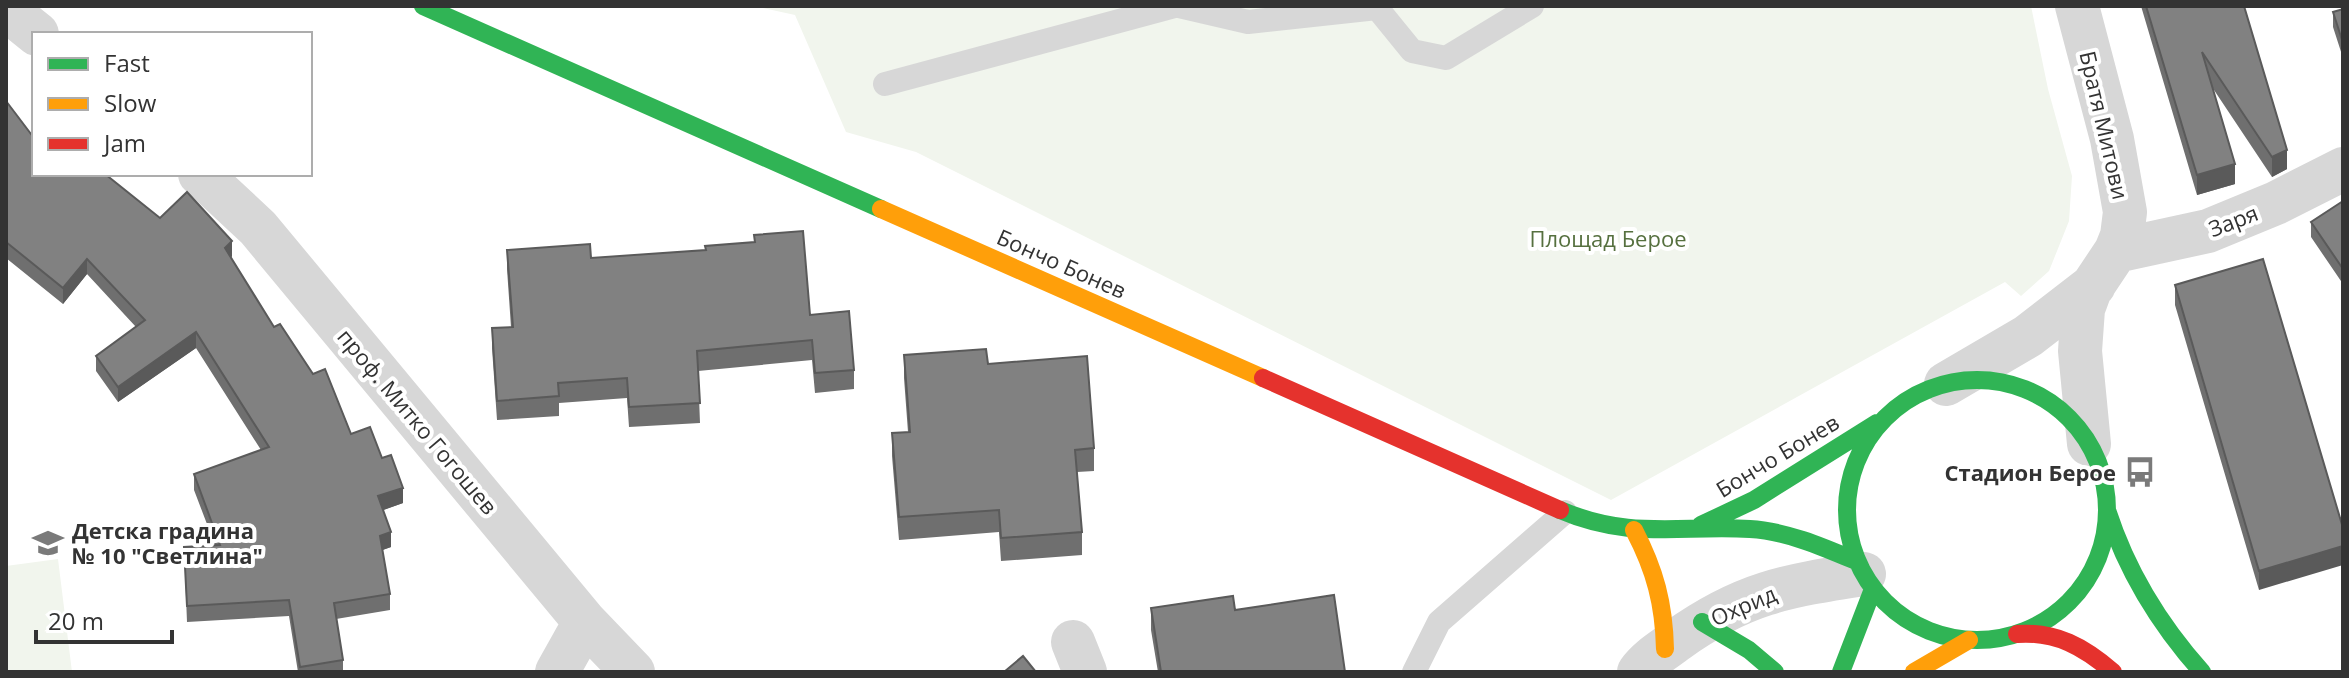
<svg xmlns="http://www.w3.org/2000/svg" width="2349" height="678" font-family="'Open Sans',sans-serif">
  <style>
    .green { fill: #f1f5ed }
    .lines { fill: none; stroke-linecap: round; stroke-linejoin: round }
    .lane { stroke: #d7d7d7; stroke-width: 24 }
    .street { stroke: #d7d7d7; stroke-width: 44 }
    .fast { stroke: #30b455; stroke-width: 18 }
    .slow { stroke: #ff9f0a; stroke-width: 18 }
    .jam { stroke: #e5322d; stroke-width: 18 }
    .wall { fill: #6f6f6f }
    .shaded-wall { fill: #5a5a5a }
    .building { fill: #818181; stroke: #5a5a5a; stroke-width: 2 }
    .labels { text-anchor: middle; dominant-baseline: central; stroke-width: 8; stroke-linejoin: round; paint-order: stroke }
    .street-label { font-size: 22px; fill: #333; stroke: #fff }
    .park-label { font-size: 22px; fill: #56703f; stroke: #fff }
    .poi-label { font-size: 22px; font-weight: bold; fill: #333; stroke: #fff; text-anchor: end }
  </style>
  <rect width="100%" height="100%" fill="#fff"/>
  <path class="green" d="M 763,6 L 2031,6 L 2048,89 L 2072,176 L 2069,221 L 2049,271 L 2021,296 L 2005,282 L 1611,500 L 916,152 L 846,132 L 795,15 L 763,8 Z
    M 58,559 L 72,672 L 6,672 L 6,566 Z"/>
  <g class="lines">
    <path class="lane" d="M 1179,6 L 1248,22 L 1377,8 L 1412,51 L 1446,58 L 1532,6
      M 885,84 L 1175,6
      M 1414,672 L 1439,622 L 1565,512"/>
    <path class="street" d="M 2077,6 L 2112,139 L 2125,212 L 2122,236 L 2116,251 L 2090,290 L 2083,309 L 2080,351 L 2089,444
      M 6,9 L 37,34
      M 200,174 L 258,228 L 585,622 L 633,672
      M 2116,251 L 2208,231 L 2276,203 L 2343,169
      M 1946,384 L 2028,336 L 2094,285
      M 1073,642 L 1085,672
      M 557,672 L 585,622
      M 1639,672 C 1649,658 1664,650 1677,640 C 1743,593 1785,586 1864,574"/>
    <path class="fast" d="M 423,6 L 881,209
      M1847 510a130 130 0 1 1 260 0a130 130 0 1 1-260 0Z
      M 1560,510 C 1630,540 1679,525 1750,529 C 1786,531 1823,547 1856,561
      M 2107,510 C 2127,572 2159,624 2202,672
      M 1701,525 L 1754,500 L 1877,423
      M 1702,622 L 1749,650 L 1775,672
      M 1841,672 L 1873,589"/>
    <path class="slow" d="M 881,209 L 1263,378
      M 1634,530 C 1655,570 1664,604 1665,649
      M 1914,672 L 1969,640"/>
    <path class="jam" d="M 1263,378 L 1560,510
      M 2017,634 C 2056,631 2084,647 2113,672"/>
  </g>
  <path class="wall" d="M 2141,6 L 2244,6 L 2287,169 L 2272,177 L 2212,87 L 2235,184 L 2197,195 Z
    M 2343,9 L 2343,58 L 2333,27 L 2333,12 Z
    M 6,101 L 34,174 L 160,218 L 232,256 L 231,258 L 274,327 L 351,434 L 382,458 L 403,503 L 383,510 L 391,547 L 382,550 L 390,594 L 390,610 L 336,619 L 343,660 L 343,672 L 298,672 L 289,616 L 187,622 L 184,547 L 215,545 L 194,490 L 194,474 L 261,450 L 196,348 L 118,402 L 96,371 L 96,356 L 136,327 L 87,274 L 63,304 L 6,258 Z
    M 2343,201 L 2343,284 L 2311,237 L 2311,222 Z
    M 754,235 L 810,315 L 854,370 L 854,389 L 815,393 L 812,360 L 698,371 L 700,423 L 629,427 L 627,398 L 559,403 L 559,416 L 497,420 L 492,348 L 492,328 L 511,327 L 507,269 L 507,250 L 591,258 L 705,250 L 754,242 Z
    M 2263,259 L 2259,590 L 2175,305 L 2175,285 Z
    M 904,355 L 988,364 L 1094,448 L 1094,471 L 1077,472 L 1082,532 L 1082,555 L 1001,561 L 999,532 L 899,540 L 892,456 L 892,433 L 908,432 L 904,378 Z
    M 1151,608 L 1235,610 L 1345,672 L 1158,672 L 1151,630 Z"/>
  <path class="shaded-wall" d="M 2287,150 L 2287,169 L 2272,177 L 2272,157 Z
    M 2235,164 L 2235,184 L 2197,195 L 2197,175 Z
    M 232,241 L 232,256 L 225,264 L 225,248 Z
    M 87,259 L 87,274 L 63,304 L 63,288 Z
    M 196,332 L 196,348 L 118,402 L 118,387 Z
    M 403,488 L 403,503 L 378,512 L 378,496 Z
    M 391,532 L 391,547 L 380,551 L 380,536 Z
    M 2343,546 L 2343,565 L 2259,590 L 2259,571 Z"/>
  <path class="building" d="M 2146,6 L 2244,6 L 2287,150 L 2272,157 L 2202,52 L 2235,164 L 2197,175 Z
    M 2343,9 L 2343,43 L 2333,12 Z
    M 6,101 L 34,138 L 34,174 L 105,174 L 160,218 L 187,192 L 232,241 L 225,248 L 274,327 L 280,324 L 313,374 L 325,369 L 351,434 L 370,427 L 382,458 L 391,455 L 403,488 L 378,496 L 391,532 L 380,536 L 390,594 L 334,603 L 343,660 L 300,667 L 289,600 L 187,606 L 184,547 L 220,545 L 194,474 L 269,447 L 196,332 L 118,387 L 96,356 L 145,320 L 87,259 L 63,288 L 6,242 Z
    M 2343,201 L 2343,269 L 2311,222 Z
    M 803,231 L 810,315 L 849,311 L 854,370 L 815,373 L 812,340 L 697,351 L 700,403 L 629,407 L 627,378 L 558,383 L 559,396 L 497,401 L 492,328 L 513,327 L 507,250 L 590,244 L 591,258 L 706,250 L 705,246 L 755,242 L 754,235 Z
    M 2263,259 L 2343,528 L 2343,546 L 2259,571 L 2175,285 Z
    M 986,349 L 988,364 L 1087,356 L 1094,448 L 1075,450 L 1082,532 L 1001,538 L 999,510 L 899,517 L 892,433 L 910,432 L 904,355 Z
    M 1334,595 L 1345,672 L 1161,672 L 1151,608 L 1233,596 L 1235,610 Z
    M 1023,656 L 1036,672 L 1004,672 Z"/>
  <defs>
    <symbol id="bus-bare" viewBox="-9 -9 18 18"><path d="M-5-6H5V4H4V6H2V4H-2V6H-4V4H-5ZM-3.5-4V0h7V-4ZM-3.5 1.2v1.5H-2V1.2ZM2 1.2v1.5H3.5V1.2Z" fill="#7a7a7a" stroke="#fff" stroke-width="2.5" paint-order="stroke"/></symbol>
    <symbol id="school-bare" viewBox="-9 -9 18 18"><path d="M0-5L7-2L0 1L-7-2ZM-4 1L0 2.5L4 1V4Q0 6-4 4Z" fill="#7a7a7a" stroke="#fff" stroke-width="2.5" paint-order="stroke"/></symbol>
  </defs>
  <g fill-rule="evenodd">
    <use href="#bus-bare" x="2118" y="450" width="44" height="44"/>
    <use href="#school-bare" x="26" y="521" width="44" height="44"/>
  </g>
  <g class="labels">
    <g class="street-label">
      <text transform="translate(2105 125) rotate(77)">Братя Митови</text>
      <text transform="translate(2233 220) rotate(-21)">Заря</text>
      <text transform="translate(1062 263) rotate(24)">Бончо Бонев</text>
      <text transform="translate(418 421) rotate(50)">проф. Митко Гогошев</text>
      <text transform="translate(1777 455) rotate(-31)">Бончо Бонев</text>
      <text transform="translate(1743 605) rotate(-23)">Охрид</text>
    </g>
    <g class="park-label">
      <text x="1608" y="238">Площад Берое</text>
    </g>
    <g class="poi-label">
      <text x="2116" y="472">Стадион Берое</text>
      <text x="72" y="530" text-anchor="start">Детска градина<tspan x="72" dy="25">№ 10 "Светлина"</tspan></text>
    </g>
  </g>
  <rect width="2349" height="678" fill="none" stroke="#333333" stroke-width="16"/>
  <rect x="32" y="32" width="280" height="144" fill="#ffffff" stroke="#adadad" stroke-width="2"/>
  <rect x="48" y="58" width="40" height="12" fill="#30b455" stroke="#adadad" stroke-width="2"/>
  <text x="104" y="72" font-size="24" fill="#333333">Fast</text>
  <rect x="48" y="98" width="40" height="12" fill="#ff9f0a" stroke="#adadad" stroke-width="2"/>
  <text x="104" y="112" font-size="24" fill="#333333">Slow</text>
  <rect x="48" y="138" width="40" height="12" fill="#e5322d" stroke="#adadad" stroke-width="2"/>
  <text x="104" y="152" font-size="24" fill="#333333">Jam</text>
  <path d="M36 630v12h136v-12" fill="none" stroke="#333333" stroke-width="4"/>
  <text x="48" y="630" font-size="24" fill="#333333" stroke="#ffffff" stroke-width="6" paint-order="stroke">20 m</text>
</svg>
